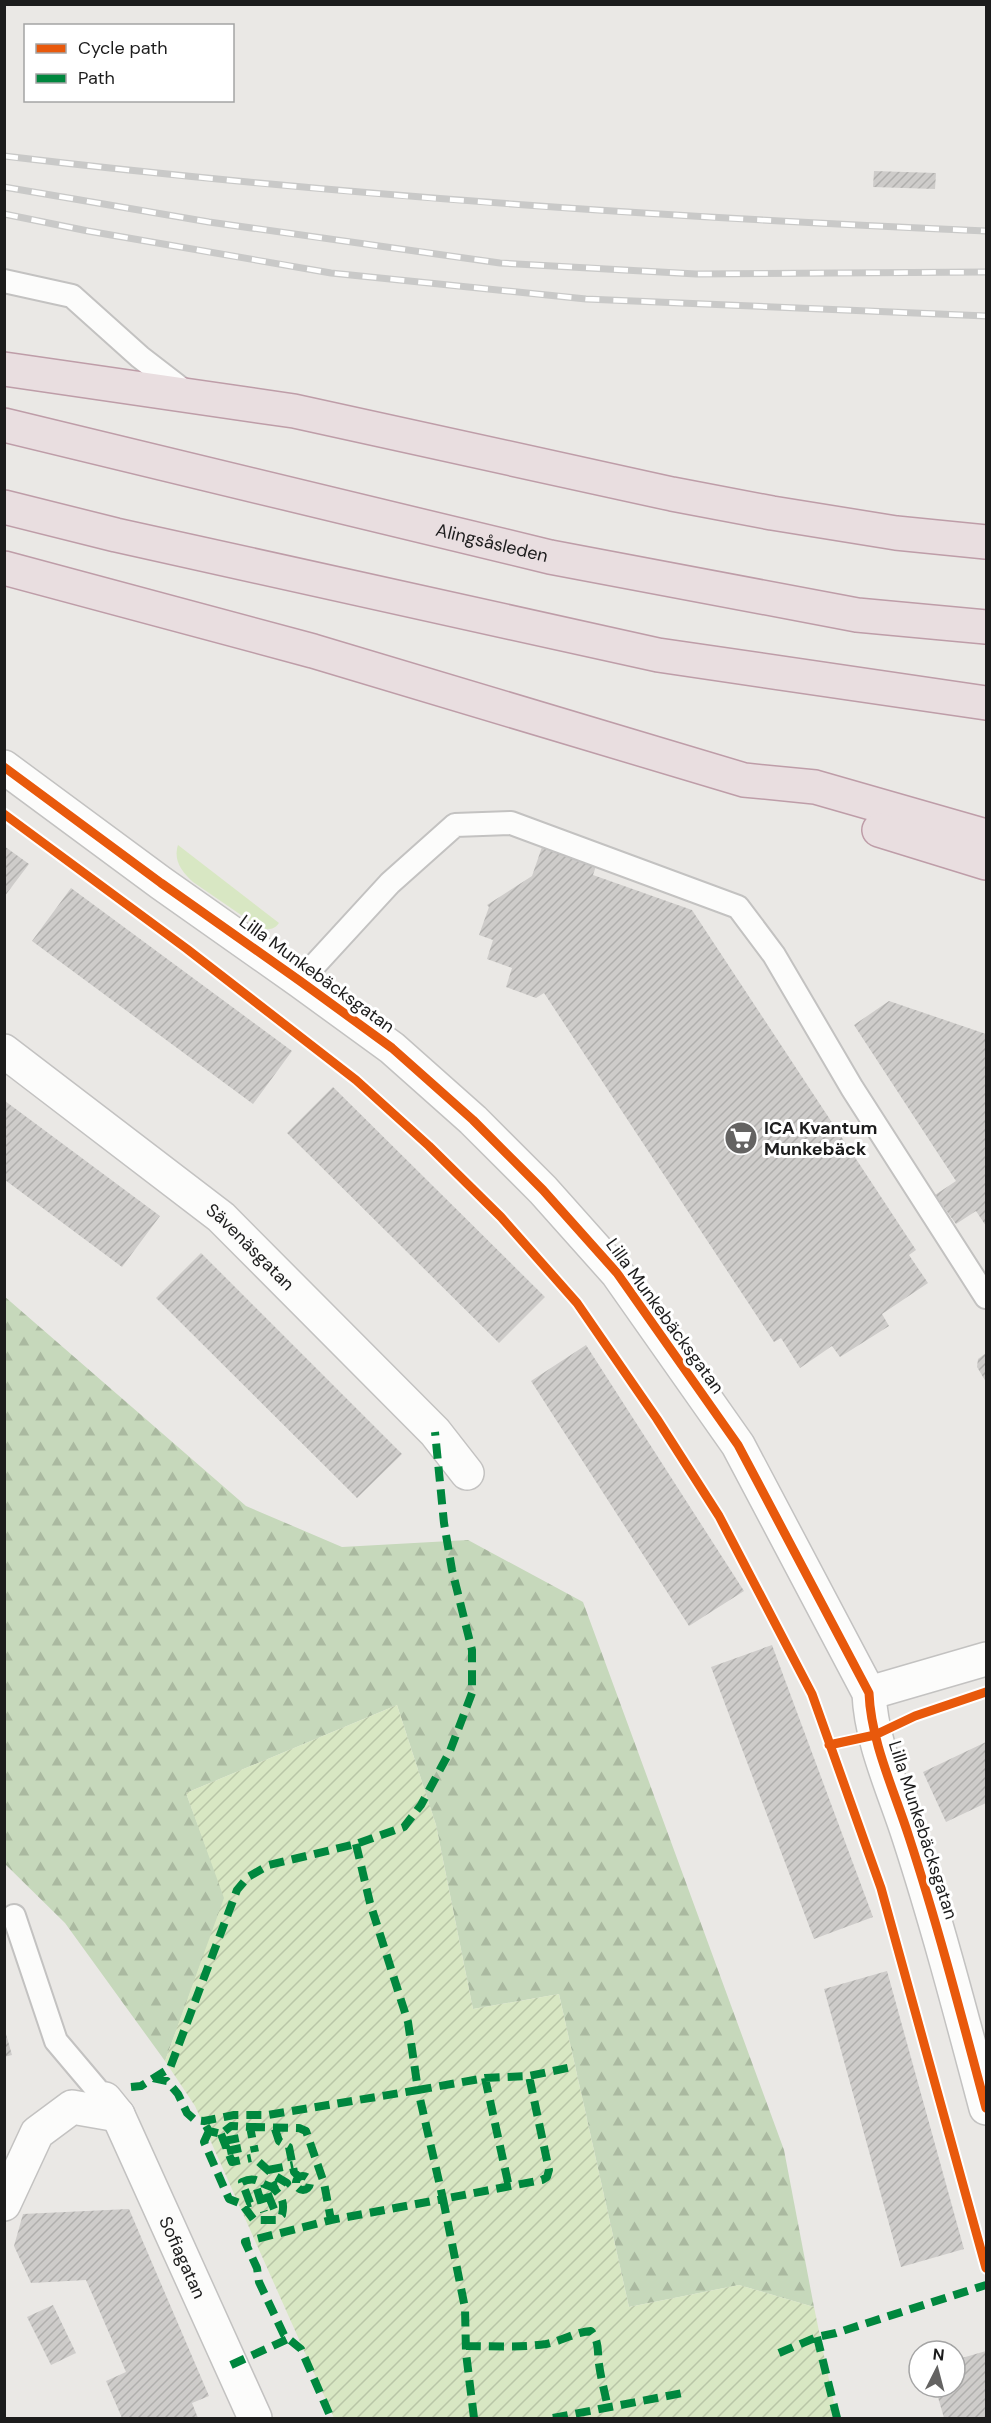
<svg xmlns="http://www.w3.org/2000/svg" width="991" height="2423" font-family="'DM Sans',sans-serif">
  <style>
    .grass { fill: #d8e7c3 }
    .forest { fill: url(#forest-firs) }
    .garden { fill: url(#garden-furrows) }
    .building { fill: url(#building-hatch) }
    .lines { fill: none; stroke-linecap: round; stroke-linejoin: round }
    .service-casing { stroke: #c3c2c1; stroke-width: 26 }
    .minor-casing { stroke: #c3c2c1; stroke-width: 36 }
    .motorway-casing { stroke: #be9da8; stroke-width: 36 }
    .service { stroke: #fcfcfb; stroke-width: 22 }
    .minor { stroke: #fcfcfb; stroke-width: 33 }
    .motorway { stroke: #e9dee0; stroke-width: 33 }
    .rail-casing { stroke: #c9c9c8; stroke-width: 7 }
    .rail { stroke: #fff; stroke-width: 4.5; stroke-dasharray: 14; stroke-linecap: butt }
    .quiet { stroke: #00873e; stroke-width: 8; stroke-dasharray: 15 8; stroke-linecap: butt }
    .cycleway-casing { stroke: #fff; stroke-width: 13 }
    .cycleway { stroke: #e8590c; stroke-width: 9 }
    .labels { text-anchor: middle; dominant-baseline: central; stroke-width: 6; stroke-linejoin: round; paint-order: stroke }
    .street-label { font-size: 18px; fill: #1c1c1c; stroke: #fff }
    .poi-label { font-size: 18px; font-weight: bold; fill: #1c1c1c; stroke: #fff; text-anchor: start }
  </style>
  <defs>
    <pattern id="forest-firs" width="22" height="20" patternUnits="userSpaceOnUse" patternTransform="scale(1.5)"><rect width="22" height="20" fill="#c6d8bb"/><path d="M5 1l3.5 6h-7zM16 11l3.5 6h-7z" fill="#aab9a0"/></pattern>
    <pattern id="garden-furrows" width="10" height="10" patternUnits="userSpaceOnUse" patternTransform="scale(1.5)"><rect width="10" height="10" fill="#d8e7c3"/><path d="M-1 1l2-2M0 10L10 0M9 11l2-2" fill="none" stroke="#b9c6a7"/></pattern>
    <pattern id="building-hatch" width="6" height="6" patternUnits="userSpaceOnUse" patternTransform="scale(1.5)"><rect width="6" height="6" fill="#ceccca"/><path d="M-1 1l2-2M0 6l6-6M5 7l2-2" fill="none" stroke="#b0afad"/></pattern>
  </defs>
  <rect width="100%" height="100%" fill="#eae8e5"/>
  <path class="grass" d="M 178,845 L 279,923 C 274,930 268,930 260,928 L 193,882 C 182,872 173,861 178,845 Z"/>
  <path class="forest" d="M 4,1296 L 246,1506 L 342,1547 L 468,1540 L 583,1602 L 784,2150 L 814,2307 L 739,2285 L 629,2307 L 559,1994 L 473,2009 L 436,1825 L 397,1705 L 186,1793 L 225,1898 L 165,2061 L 65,1923 L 5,1864 Z"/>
  <path class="garden" d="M 397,1705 L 436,1825 L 473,2009 L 559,1994 L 629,2307 L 739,2285 L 814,2307 L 837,2418 L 334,2418 L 195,2106 L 165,2061 L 224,1898 L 186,1793 Z"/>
  <path class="building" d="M 874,171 L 936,173 L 935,189 L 873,187 Z
    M 4,846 L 29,864 L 4,897 Z
    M 542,847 L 596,866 L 593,875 L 692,910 L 916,1250 L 909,1255 L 928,1283 L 882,1314 L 889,1326 L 840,1357 L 832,1346 L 800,1368 L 781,1338 L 774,1342 L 544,993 L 536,998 L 506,987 L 512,968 L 487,959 L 493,940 L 479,935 L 489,907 L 487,905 L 532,876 Z
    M 71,888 L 292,1051 L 253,1104 L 32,941 Z
    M 889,1001 L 986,1034 L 986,1226 L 976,1211 L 956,1224 L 935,1195 L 956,1181 L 854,1025 Z
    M 333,1087 L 545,1297 L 499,1343 L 287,1133 Z
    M 5,1101 L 160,1216 L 122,1267 L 5,1180 Z
    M 201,1253 L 402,1454 L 357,1498 L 156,1298 Z
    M 586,1345 L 744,1591 L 689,1626 L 531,1381 Z
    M 986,1353 L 986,1382 L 977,1367 L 978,1359 Z
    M 772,1645 L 873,1917 L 814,1939 L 711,1667 Z
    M 986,1742 L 986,1803 L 946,1822 L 923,1772 Z
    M 887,1971 L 964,2249 L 901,2267 L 824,1989 Z
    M 4,2027 L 12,2055 L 4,2057 Z
    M 129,2209 L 209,2396 L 192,2403 L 198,2418 L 122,2418 L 106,2381 L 126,2372 L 86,2280 L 31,2283 L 14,2246 L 23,2214 Z
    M 53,2305 L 76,2353 L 51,2365 L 27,2317 Z
    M 986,2351 L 986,2418 L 944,2418 L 935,2387 L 955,2387 L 955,2360 Z"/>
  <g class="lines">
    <defs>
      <path id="service" d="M 4,281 L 72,296 L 140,357 L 188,394
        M 300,981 L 390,883 L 455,825 L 511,823 L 738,907 L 774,955 L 852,1088 L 986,1297
        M 14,1916 L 56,2041 L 105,2099"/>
      <g id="minor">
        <path d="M 4,767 L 161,883 L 300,981 L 392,1048 L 473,1120 L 543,1190 L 617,1273 L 738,1445 L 869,1693 C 871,1742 894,1790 909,1837 C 938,1926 962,2018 986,2108"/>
        <path id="s1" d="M 4,1051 L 221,1217 L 435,1432 L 467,1473"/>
        <path d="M 869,1693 L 986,1659"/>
        <path id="s2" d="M 105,2099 L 118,2115 L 255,2418"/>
        <path d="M 4,2204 L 37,2133 L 72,2107 L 118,2115"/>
      </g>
      <g id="motorway">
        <path d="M 4,369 L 294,411 L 672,494 L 772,513 L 896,533 L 986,542"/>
        <path id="s3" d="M 4,425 L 550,557 L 857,615 L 986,627"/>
        <path d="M 4,507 L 116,535 L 658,655 L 986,703"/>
        <path d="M 4,568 L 313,651 L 744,780 L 815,787 L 986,836"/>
        <path d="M 879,830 L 986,863"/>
      </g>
    </defs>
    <use href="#service" class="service-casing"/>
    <use href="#minor" class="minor-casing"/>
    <use href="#motorway" class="motorway-casing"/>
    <use href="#service" class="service"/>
    <use href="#minor" class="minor"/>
    <use href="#motorway" class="motorway"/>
    <defs>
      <path id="rail" d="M 4,156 C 331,195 658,217 986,231
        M 4,187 L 209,222 L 500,263 L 696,274 L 986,272
        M 4,214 L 88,231 L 331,273 L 586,299 L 986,316"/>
    </defs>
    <use href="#rail" class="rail-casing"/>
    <use href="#rail" class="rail"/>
    <path class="quiet" d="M 356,1844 L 370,1903 L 408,2022 L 418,2090 L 485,2078 L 529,2076 L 572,2067
      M 153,2078 L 167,2081 L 178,2094 L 187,2113 L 195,2120 L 204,2121 L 234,2115 L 268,2115 L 418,2090 L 443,2199 L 331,2220 L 245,2242 L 257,2268 L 259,2282 L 284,2335 L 301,2349 L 331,2418
      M 485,2078 L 509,2187
      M 131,2087 L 141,2086 L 170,2068 L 237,1890 L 248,1877 L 269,1865 L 356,1844 L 404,1827 L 421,1805 L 450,1751 L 472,1693 L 472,1650 L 452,1570 L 444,1523 L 435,1432
      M 206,2126 L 209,2131 L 221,2134 L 231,2126 L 250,2127 L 255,2152
      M 250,2127 L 299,2128 L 306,2131 L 324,2183 L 331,2220
      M 275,2129 L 279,2141 L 289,2147 L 294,2172 L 299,2177
      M 209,2131 L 204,2142 L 229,2199 L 242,2204 L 254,2220 L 276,2220 L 282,2215 C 285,2203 282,2196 272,2187
      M 221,2134 L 232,2162 L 251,2158
      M 224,2141 L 239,2138
      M 227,2151 L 241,2148
      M 259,2162 L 272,2174 L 287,2183 L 285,2185 L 277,2184 L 272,2187 C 259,2184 257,2175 242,2182 L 250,2203 L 269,2197 L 264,2184
      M 268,2170 L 293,2165
      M296 2183a7 7 0 1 1 14 0a7 7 0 1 1-14 0Z
      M 257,2189 L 264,2212
      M 269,2197 L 274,2209
      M 817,2337 L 837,2418
      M 466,2346 C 492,2346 520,2348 546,2344 C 562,2341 575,2332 591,2331 C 600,2343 597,2351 599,2364 C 601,2379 605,2393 608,2408
      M 779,2353 L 817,2337 L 836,2333 L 986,2285
      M 231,2365 L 290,2338
      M 474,2418 L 466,2353 L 465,2308 L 443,2199 L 542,2180 L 547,2177 L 549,2170 L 529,2076
      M 553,2418 L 688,2392"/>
    <defs>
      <path id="cycleway" d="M 4,767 L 161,883 L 300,981 L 392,1048 L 473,1120 L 543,1190 L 617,1273 L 738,1445 L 869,1693 C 871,1742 894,1790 909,1837 C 938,1926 962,2018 986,2108
        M 4,814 L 187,949 L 356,1080 L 429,1146 L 501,1217 L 577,1303 L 657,1419 L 719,1516 L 812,1694 L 881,1888 L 986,2268
        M 829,1745 L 875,1735 L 915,1716 L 986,1692"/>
    </defs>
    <use href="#cycleway" class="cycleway-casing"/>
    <use href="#cycleway" class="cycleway"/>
  </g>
  <defs>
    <symbol id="supermarket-disc" viewBox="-11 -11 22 22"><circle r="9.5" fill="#646362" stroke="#fff"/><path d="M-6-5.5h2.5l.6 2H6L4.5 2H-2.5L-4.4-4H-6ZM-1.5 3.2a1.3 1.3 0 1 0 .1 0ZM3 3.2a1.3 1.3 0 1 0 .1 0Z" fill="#fff"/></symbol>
  </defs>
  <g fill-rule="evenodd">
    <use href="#supermarket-disc" x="722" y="1119" width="38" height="38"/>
  </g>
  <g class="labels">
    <g class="street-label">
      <text stroke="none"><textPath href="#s3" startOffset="502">Alingsåsleden</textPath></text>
      <text transform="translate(317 974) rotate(36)">Lilla Munkebäcksgatan</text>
      <text stroke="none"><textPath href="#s1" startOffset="315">Sävenäsgatan</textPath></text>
      <text transform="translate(665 1316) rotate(54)">Lilla Munkebäcksgatan</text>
      <text transform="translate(923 1830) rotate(72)">Lilla Munkebäcksgatan</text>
      <text stroke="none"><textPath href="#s2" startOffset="177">Sofiagatan</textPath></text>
    </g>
    <g class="poi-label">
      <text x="764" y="1128">ICA Kvantum<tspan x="764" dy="21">Munkebäck</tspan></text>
    </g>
  </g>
  <rect width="991" height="2423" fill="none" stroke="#1c1c1c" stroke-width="12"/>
  <rect x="24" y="24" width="210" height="78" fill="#ffffff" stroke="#a4a4a4" stroke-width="1.5"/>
  <rect x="36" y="44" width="30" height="9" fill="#e8590c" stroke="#a4a4a4" stroke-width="1.5"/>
  <text x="78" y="54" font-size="18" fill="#1c1c1c">Cycle path</text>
  <rect x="36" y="74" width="30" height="9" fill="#00873e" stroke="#a4a4a4" stroke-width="1.5"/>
  <text x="78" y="84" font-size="18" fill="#1c1c1c">Path</text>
  <g transform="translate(937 2369) rotate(6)"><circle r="28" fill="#ffffff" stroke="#a4a4a4" stroke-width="1.5"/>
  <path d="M0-4.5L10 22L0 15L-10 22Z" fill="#646362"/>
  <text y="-9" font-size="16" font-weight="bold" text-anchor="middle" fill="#1c1c1c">N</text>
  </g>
</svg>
